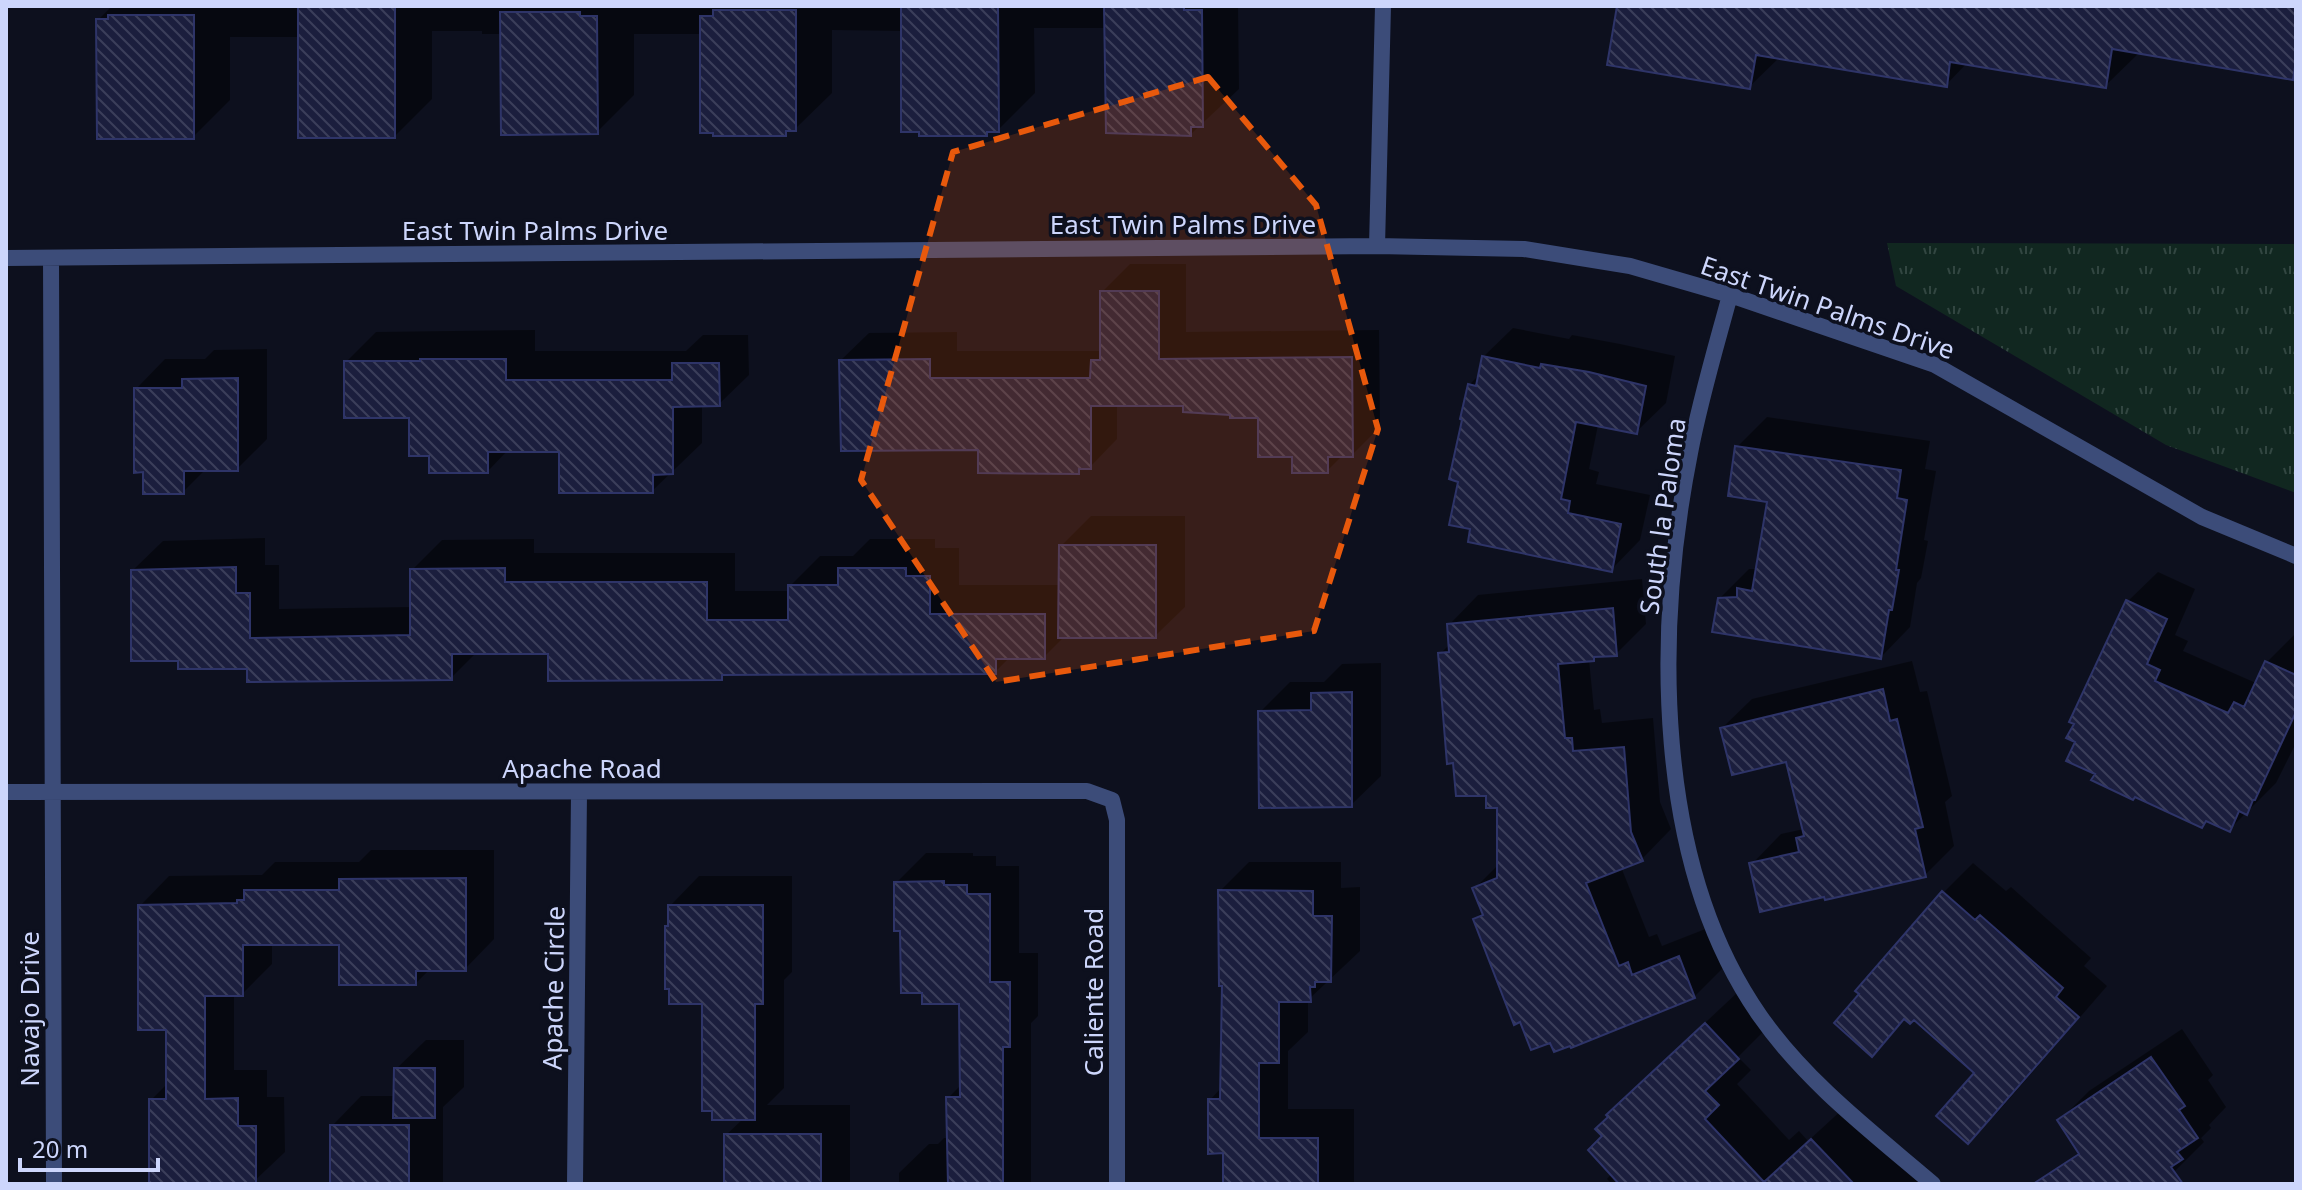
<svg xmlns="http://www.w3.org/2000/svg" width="2302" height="1190" font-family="'Noto Sans',sans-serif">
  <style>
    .grass { fill: url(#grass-tufts) }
    .shadow { fill: #0007 }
    .building { fill: url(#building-back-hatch); stroke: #2e3468; stroke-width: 2 }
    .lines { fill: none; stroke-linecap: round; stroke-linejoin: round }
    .minor { stroke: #3c4c79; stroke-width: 16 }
    .marked { fill: #e8590c; fill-opacity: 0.2; stroke: #e8590c; stroke-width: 6; stroke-dasharray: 16 10; stroke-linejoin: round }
    .labels { text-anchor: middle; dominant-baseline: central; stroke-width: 7; stroke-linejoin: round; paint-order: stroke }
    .street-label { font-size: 26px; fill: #cdd6fc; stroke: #0d101e }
  </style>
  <defs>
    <pattern id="grass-tufts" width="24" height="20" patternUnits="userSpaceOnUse" patternTransform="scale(2)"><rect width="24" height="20" fill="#112720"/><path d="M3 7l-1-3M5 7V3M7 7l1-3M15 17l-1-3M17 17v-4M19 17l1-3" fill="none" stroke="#324641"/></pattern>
    <pattern id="building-back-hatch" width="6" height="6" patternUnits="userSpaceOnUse" patternTransform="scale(2)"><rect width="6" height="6" fill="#1b1e3d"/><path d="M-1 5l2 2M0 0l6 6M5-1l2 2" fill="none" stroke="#3b3e5a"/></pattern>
  </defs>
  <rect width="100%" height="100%" fill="#0d101e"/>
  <path class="grass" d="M 1887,243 L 2296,244 L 2296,493 L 2166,445 L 1896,286 Z"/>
  <path class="shadow" d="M 112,6 L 1238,6 L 1239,89 L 1191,134 L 1107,28 L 1034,28 L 1035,93 L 998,130 L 990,130 L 986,134 L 903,31 L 832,30 L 832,93 L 795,129 L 790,129 L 786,134 L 702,34 L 634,34 L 634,95 L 597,132 L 502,34 L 482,34 L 482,31 L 432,31 L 432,99 L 395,136 L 300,37 L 230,37 L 230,100 L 193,137 L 98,20 Z
    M 1619,6 L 2296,6 L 2296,74 L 2292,78 L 2140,52 L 2105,86 L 1967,63 L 1946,85 L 1780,57 L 1749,87 Z
    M 1130,264 L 1186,264 L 1186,332 L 1379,330 L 1380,427 L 1352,455 L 1343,455 L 1327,471 L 1294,455 L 1260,416 L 1185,404 L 1117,404 L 1117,439 L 1090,467 L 1084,467 L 1078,472 L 980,448 L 841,360 L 869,333 L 957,332 L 957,351 L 1102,351 L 1102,292 Z
    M 1513,328 L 1569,339 L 1572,335 L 1620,344 L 1675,356 L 1666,403 L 1636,432 L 1598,425 L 1589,469 L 1599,472 L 1596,484 L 1650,495 L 1640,540 L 1611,570 L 1472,528 L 1460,480 L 1469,385 L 1480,374 L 1483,357 Z
    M 535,330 L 535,351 L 686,351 L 703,335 L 748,335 L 749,375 L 719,404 L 702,404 L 702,443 L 652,491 L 561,450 L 508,450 L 488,471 L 431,454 L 411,416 L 346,362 L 376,332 Z
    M 267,349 L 267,439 L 237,469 L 206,469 L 183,492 L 136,389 L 165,359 L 205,359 L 214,350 Z
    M 1767,417 L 1930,441 L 1925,469 L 1936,471 L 1924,540 L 1928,541 L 1921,578 L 1917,583 L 1910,627 L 1881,657 L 1719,599 L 1749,569 L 1758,569 L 1769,501 L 1737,447 Z
    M 1091,516 L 1185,516 L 1185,607 L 1155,636 L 1065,636 L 1044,657 L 1010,657 L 995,672 L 726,673 L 721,678 L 550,652 L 477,652 L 451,678 L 249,667 L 180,659 L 133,570 L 163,541 L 265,538 L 265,565 L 279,565 L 279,609 L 412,607 L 412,570 L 442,540 L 534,539 L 534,553 L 735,553 L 735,591 L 790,591 L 790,586 L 820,556 L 853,556 L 870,539 L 935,539 L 935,548 L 959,548 L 959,585 L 1061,585 L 1061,546 Z
    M 2158,572 L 2195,589 L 2175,635 L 2188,641 L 2183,651 L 2256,683 L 2267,662 L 2296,633 L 2296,743 L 2276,783 L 2230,829 L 2208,820 L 2202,825 L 2136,794 L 2128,601 Z
    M 1642,579 L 1646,624 L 1616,654 L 1598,655 L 1589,660 L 1594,710 L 1600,709 L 1602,723 L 1653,718 L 1660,802 L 1671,829 L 1642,859 L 1621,867 L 1649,937 L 1657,934 L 1662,946 L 1708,928 L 1724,967 L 1694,997 L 1572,1045 L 1475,919 L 1483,911 L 1474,889 L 1499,864 L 1499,806 L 1488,794 L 1440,654 L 1450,644 L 1449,625 L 1478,595 Z
    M 1912,661 L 1920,692 L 1927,691 L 1952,796 L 1945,802 L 1954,846 L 1925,875 L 1752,864 L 1781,834 L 1804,829 L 1788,760 L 1722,728 L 1752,699 Z
    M 1381,663 L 1381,776 L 1351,805 L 1260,712 L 1290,682 L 1324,682 L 1342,664 Z
    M 371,850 L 494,850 L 494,939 L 465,969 L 430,969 L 416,983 L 341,943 L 272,943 L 272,964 L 242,994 L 234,994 L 234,1070 L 267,1070 L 267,1097 L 284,1097 L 285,1152 L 251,1184 L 151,1184 L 151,1100 L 168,1083 L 168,1028 L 140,906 L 169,876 L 262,875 L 275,862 L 359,862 Z
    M 926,853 L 973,853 L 973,856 L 996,856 L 996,866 L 1019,866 L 1019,953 L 1038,953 L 1038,1016 L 1031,1023 L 1031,1184 L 899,1184 L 899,1173 L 929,1144 L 938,1144 L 944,1138 L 949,1138 L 948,1098 L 962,1084 L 961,1002 L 924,991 L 902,929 L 896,883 Z
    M 1249,862 L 1341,862 L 1341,888 L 1360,887 L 1360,951 L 1308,1000 L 1308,1032 L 1288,1051 L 1288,1109 L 1354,1109 L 1354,1184 L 1225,1184 L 1225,1151 L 1210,1100 L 1222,1087 L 1224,984 L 1220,891 Z
    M 1973,863 L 2006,891 L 2011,887 L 2091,958 L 2084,966 L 2107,986 L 1998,1112 L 1968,1141 L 1977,1073 L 1914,1017 L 1907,1018 L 1872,1054 L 1861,994 L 1858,991 L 1944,892 Z
    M 699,876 L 792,876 L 792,972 L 784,980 L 784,1088 L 767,1105 L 850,1105 L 850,1184 L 726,1184 L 726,1135 L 744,1118 L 704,1002 L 667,927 L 670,924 L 670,906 Z
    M 1739,991 L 1771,1024 L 1738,1057 L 1751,1070 L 1737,1084 L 1789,1140 L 1799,1131 L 1808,1141 L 1845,1107 L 1913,1178 L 1926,1167 L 1940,1184 L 1612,1184 L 1607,1179 L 1612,1173 L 1605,1136 L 1642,1082 Z
    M 2182,1029 L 2213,1075 L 2208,1080 L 2226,1107 L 2209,1125 L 2211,1128 L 2201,1138 L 2204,1142 L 2174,1172 L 2156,1184 L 2072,1184 L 2066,1164 L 2080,1151 L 2059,1121 L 2089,1091 Z
    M 426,1040 L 464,1040 L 464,1087 L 443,1107 L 443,1184 L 332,1184 L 332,1126 L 361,1096 L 395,1096 L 396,1069 Z"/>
  <path class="building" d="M 298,6 L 395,6 L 395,138 L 298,138 Z
    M 901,6 L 998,6 L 999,132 L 987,132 L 987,136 L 919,136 L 919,132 L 901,132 Z
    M 1104,6 L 1184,6 L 1184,10 L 1202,10 L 1203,127 L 1191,127 L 1191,136 L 1106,133 Z
    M 1617,6 L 2296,6 L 2296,61 L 2293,80 L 2112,49 L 2106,88 L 1950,62 L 1947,87 L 1756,55 L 1750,89 L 1607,65 Z
    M 713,10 L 796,10 L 796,131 L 786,131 L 786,136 L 713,136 L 713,133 L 700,133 L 700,16 L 713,16 Z
    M 500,12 L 580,12 L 580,16 L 597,16 L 598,134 L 501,135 Z
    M 108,15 L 194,15 L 194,139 L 97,139 L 96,19 L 108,19 Z
    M 1100,291 L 1159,291 L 1159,359 L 1352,357 L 1353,457 L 1328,457 L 1328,473 L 1292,473 L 1292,457 L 1258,457 L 1258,418 L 1230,418 L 1230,415 L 1183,412 L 1183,406 L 1091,406 L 1091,469 L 1079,469 L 1079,474 L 978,473 L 978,450 L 841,451 L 839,360 L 930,359 L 930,378 L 1090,378 L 1091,360 L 1100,360 Z
    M 1482,356 L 1540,368 L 1541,364 L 1589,372 L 1646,386 L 1637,434 L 1576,422 L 1561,499 L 1570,501 L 1568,513 L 1621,524 L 1612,572 L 1468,542 L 1470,529 L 1449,525 L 1458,482 L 1449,479 L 1462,420 L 1460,419 L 1468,384 L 1476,386 Z
    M 420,359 L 506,359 L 506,380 L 672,380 L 672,363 L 719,363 L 720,406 L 673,407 L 673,474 L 653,475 L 653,493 L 559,493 L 559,452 L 488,452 L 488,473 L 429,473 L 429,456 L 409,456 L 409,418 L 344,418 L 344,361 L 420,361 Z
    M 238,378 L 238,471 L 184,471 L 184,494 L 143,494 L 143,472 L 134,473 L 134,388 L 182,388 L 182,379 Z
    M 1735,446 L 1901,470 L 1897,498 L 1907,500 L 1896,570 L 1899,570 L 1892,610 L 1889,610 L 1881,659 L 1712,632 L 1718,598 L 1737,597 L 1737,588 L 1752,591 L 1767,502 L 1728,496 Z
    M 1059,545 L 1156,545 L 1156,638 L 1058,638 Z
    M 236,567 L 236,593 L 250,593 L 250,638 L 410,635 L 410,569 L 505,568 L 505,582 L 707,582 L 707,620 L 788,620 L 788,585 L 838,585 L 838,568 L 906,568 L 906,576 L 930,576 L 930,614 L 1045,614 L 1045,659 L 996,659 L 996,674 L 722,675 L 722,680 L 548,681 L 548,654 L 452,654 L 452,680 L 247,682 L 247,669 L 178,669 L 178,661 L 131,661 L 131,570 Z
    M 2126,600 L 2167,619 L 2147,664 L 2160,670 L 2155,681 L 2228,713 L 2234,702 L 2244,707 L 2265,661 L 2296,675 L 2296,712 L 2255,800 L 2253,800 L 2247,815 L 2239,811 L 2230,832 L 2206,821 L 2202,828 L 2135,797 L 2133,800 L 2091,780 L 2095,774 L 2066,761 L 2075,742 L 2066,738 L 2074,724 L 2069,722 Z
    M 1613,608 L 1617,656 L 1594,657 L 1594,661 L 1558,664 L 1565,738 L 1572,738 L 1573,751 L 1624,747 L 1631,832 L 1643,861 L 1586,883 L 1619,966 L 1628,962 L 1632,975 L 1679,956 L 1695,998 L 1571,1048 L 1570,1046 L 1554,1052 L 1550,1043 L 1531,1050 L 1520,1022 L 1514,1025 L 1473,919 L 1483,915 L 1472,888 L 1497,878 L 1497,808 L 1486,808 L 1486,796 L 1456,796 L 1453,763 L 1447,764 L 1438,653 L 1449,652 L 1447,624 Z
    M 1883,689 L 1890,721 L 1897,719 L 1923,827 L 1915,829 L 1926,877 L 1825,900 L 1824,897 L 1760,912 L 1749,863 L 1799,852 L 1796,838 L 1804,836 L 1786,762 L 1732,775 L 1720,728 Z
    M 1352,692 L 1352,807 L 1259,808 L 1258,711 L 1311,710 L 1311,693 Z
    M 466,878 L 466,971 L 416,971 L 416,985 L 339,985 L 339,945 L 243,945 L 243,996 L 205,996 L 205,1099 L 238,1098 L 238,1126 L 256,1126 L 256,1183 L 149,1184 L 149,1099 L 166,1099 L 166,1030 L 138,1030 L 138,905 L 237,903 L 237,900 L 244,900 L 244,890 L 339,890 L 339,879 Z
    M 944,881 L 944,885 L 967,885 L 967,894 L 990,894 L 990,982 L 1010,982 L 1010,1047 L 1003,1047 L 1003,1184 L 948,1184 L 946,1097 L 960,1097 L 959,1004 L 922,1004 L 922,993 L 901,993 L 900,931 L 894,931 L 894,882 Z
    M 1218,890 L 1313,891 L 1313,916 L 1332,916 L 1331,982 L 1315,982 L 1315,987 L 1310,987 L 1311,1002 L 1279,1002 L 1279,1063 L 1259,1063 L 1259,1138 L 1318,1138 L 1318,1184 L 1223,1184 L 1223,1153 L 1208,1154 L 1208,1099 L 1220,1099 L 1222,986 L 1219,986 Z
    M 1942,891 L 1975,920 L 1980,915 L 2063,988 L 2056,997 L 2079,1017 L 1968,1144 L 1936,1116 L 1974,1073 L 1914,1020 L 1910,1024 L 1904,1019 L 1872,1057 L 1834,1023 L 1859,994 L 1855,991 Z
    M 668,905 L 763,905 L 763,1004 L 755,1004 L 755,1120 L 712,1120 L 712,1111 L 702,1111 L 702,1004 L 669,1004 L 669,989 L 665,989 L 665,926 L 668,926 Z
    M 1705,1023 L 1739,1059 L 1705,1091 L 1719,1105 L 1705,1119 L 1764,1182 L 1811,1139 L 1854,1184 L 1619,1184 L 1588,1150 L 1602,1136 L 1595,1129 L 1608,1117 L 1606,1115 Z
    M 2151,1057 L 2185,1106 L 2179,1110 L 2198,1138 L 2177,1152 L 2183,1159 L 2171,1167 L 2183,1184 L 2033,1184 L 2079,1154 L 2057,1120 Z
    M 394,1068 L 435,1068 L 435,1118 L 393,1118 Z
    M 330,1125 L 409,1125 L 409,1184 L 330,1184 Z
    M 724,1134 L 821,1134 L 821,1184 L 724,1184 Z"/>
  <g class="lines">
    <path class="minor" d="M 1377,246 L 1383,6
      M 6,258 L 1377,246 L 1524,249 L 1630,266 L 1730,295 L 1935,365 L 2202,517 L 2296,556
      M 51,258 L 54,1184
      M 1730,295 C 1716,347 1700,400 1690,453 C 1655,630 1653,863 1760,1016 C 1806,1082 1872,1132 1933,1184
      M 6,792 L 1087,791 L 1112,800 L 1117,820 L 1117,1184
      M 575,1184 L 579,793"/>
  </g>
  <path class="marked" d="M 1208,77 L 1316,205 L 1378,429 L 1314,631 L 996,682 L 861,480 L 953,152 Z"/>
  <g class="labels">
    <g class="street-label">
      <text x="1183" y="224">East Twin Palms Drive</text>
      <text x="535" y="230">East Twin Palms Drive</text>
      <text transform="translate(1828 307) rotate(19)">East Twin Palms Drive</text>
      <text transform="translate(1662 516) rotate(-82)">South la Paloma</text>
      <text x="582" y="768">Apache Road</text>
      <text transform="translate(553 988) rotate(-89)">Apache Circle</text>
      <text transform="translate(1093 992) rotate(-90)">Caliente Road</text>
      <text transform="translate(29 1009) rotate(-90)">Navajo Drive</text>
    </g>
  </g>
  <rect width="2302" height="1190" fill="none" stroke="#cdd6fc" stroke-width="16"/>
  <path d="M20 1158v12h138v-12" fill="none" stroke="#cdd6fc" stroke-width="4"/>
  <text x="32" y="1158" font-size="24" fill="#cdd6fc" stroke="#0d101e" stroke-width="6" paint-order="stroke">20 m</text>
</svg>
